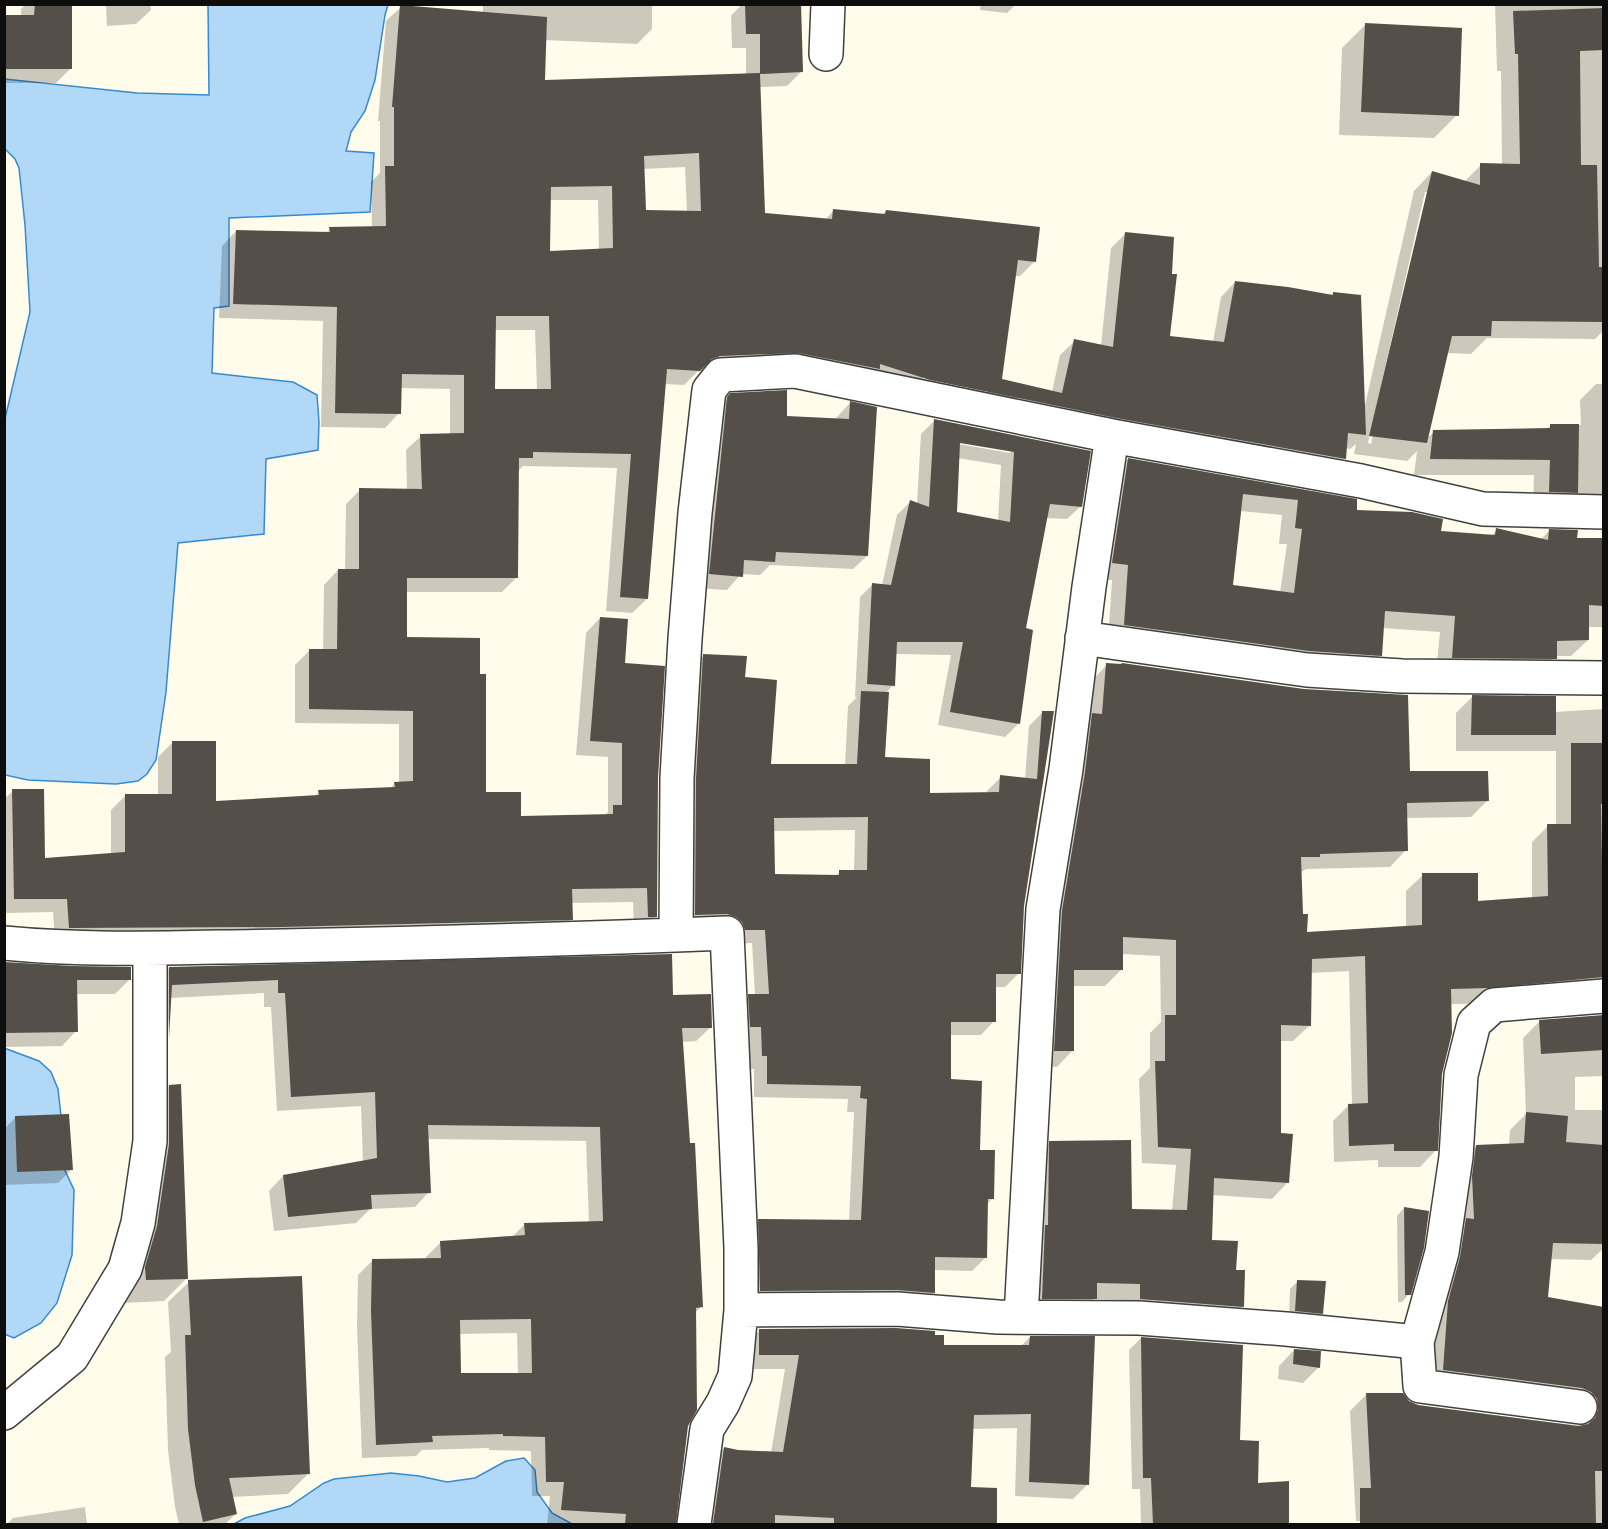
<svg xmlns="http://www.w3.org/2000/svg" width="1608" height="1529" font-family="'PT Serif',serif">
  <style>
    .water { fill: #b1d9f7; stroke: #378ace; stroke-width: 1.5 }
    .shadow { fill: #0003; fill-rule: evenodd }
    .building { fill: #554f49; fill-rule: evenodd }
    .lines { fill: none; stroke-linecap: round; stroke-linejoin: round }
    .street-casing { stroke: #404040; stroke-width: 36 }
    .street { stroke: #fff; stroke-width: 33 }
  </style>
  <rect width="100%" height="100%" fill="#fffcec"/>
  <path class="water" d="M 208,5 L 388,5 L 385,15 L 375,80 L 365,111 L 351,132 L 346,151 L 374,153 L 370,212 L 229,218 L 229,306 L 214,308 L 212,373 L 293,382 L 317,395 L 319,422 L 318,450 L 266,459 L 264,534 L 178,543 L 166,692 L 156,760 L 147,774 L 138,781 L 116,784 L 28,780 L 5,775 L 4,423 L 30,312 L 25,225 L 19,168 L 15,159 L 5,149 L 5,79 L 137,93 L 209,95 Z
    M 4,1048 L 39,1061 L 51,1072 L 58,1089 L 61,1116 L 63,1166 L 74,1190 L 72,1255 L 57,1303 L 41,1323 L 14,1338 L 4,1334 Z
    M 524,1458 L 535,1470 L 537,1492 L 552,1513 L 572,1524 L 234,1524 L 245,1518 L 290,1506 L 324,1483 L 334,1479 L 391,1473 L 419,1476 L 447,1482 L 475,1478 L 506,1461 Z"/>
  <path class="shadow" d="M 26,4 L 71,4 L 70,69 L 56,83 L 4,83 L 4,17 L 21,16 L 21,9 Z
    M 106,4 L 150,4 L 151,10 L 136,24 L 107,26 Z
    M 483,4 L 652,4 L 652,29 L 637,44 L 544,40 L 543,82 L 746,75 L 746,48 L 732,48 L 731,16 L 742,4 L 799,4 L 801,72 L 787,86 L 759,87 L 764,214 L 825,220 L 833,211 L 882,215 L 886,211 L 1034,262 L 1020,276 L 1014,276 L 1001,381 L 1052,392 L 1060,355 L 1075,341 L 1101,346 L 1111,248 L 1126,233 L 1169,337 L 1213,342 L 1221,297 L 1235,282 L 1331,296 L 1333,293 L 1365,405 L 1414,191 L 1432,172 L 1464,182 L 1481,165 L 1502,165 L 1501,71 L 1497,71 L 1495,4 L 1604,4 L 1604,330 L 1595,339 L 1487,338 L 1471,354 L 1446,353 L 1426,439 L 1434,432 L 1546,430 L 1551,425 L 1581,425 L 1580,400 L 1596,384 L 1604,384 L 1604,495 L 1573,496 L 1533,508 L 1534,475 L 1414,475 L 1417,451 L 1407,461 L 1354,454 L 1356,444 L 1350,449 L 1345,448 L 1344,458 L 1330,473 L 704,370 L 697,372 L 684,385 L 665,384 L 647,599 L 632,613 L 606,611 L 617,468 L 523,466 L 517,472 L 517,577 L 502,592 L 405,592 L 405,638 L 484,794 L 519,818 L 604,816 L 608,812 L 608,757 L 576,755 L 586,633 L 600,618 L 623,665 L 657,778 L 656,916 L 641,931 L 634,931 L 633,902 L 571,903 L 571,919 L 557,934 L 55,942 L 53,912 L 4,913 L 4,799 L 13,791 L 43,860 L 111,855 L 111,810 L 126,795 L 158,796 L 158,757 L 173,742 L 215,803 L 314,797 L 319,792 L 390,789 L 395,783 L 399,783 L 399,724 L 295,723 L 295,665 L 309,651 L 323,651 L 324,585 L 338,570 L 345,570 L 346,504 L 360,490 L 407,490 L 406,450 L 421,436 L 450,435 L 450,389 L 400,388 L 399,413 L 385,428 L 321,427 L 323,321 L 219,318 L 222,246 L 236,231 L 326,233 L 330,229 L 372,228 L 371,182 L 380,173 L 380,121 L 378,121 L 386,21 L 401,7 L 483,13 ZM 685,167 L 687,212 L 645,212 L 643,169 ZM 1425,192 L 1428,192 L 1371,444 L 1368,443 ZM 549,200 L 598,200 L 599,250 L 549,252 ZM 494,330 L 535,330 L 537,390 L 493,390 ZM 923,377 L 989,390 L 989,393 L 922,380 Z
    M 981,4 L 1016,4 L 1007,13 L 980,10 Z
    M 1365,25 L 1457,115 L 1434,138 L 1339,135 L 1342,48 Z
    M 731,395 L 785,417 L 836,419 L 837,417 L 850,403 L 867,556 L 853,569 L 770,565 L 760,575 L 741,574 L 727,590 L 696,588 L 717,409 Z
    M 935,420 L 1089,452 L 1081,506 L 1067,519 L 1046,518 L 1024,630 L 1018,724 L 1005,737 L 938,725 L 951,655 L 895,654 L 893,685 L 885,694 L 883,759 L 928,794 L 987,794 L 987,791 L 1001,777 L 1025,779 L 1029,726 L 1043,712 L 1053,713 L 1023,906 L 1019,973 L 1005,987 L 995,987 L 994,1021 L 981,1035 L 950,1035 L 949,1081 L 979,1151 L 993,1198 L 987,1204 L 986,1257 L 972,1271 L 934,1270 L 934,1293 L 920,1306 L 747,1304 L 745,1235 L 759,1221 L 849,1221 L 854,1112 L 847,1112 L 848,1099 L 754,1097 L 754,1069 L 748,1069 L 735,1009 L 749,995 L 755,995 L 752,943 L 732,944 L 682,929 L 690,669 L 704,656 L 744,679 L 770,765 L 845,765 L 848,706 L 857,697 L 855,697 L 860,597 L 873,584 L 882,585 L 897,515 L 910,502 L 917,504 L 921,434 ZM 953,440 L 1011,450 L 1010,453 L 953,443 ZM 958,458 L 1001,465 L 998,521 L 955,513 ZM 855,830 L 854,872 L 840,872 L 835,876 L 773,876 L 773,831 Z
    M 1128,459 L 1440,532 L 1491,536 L 1497,530 L 1541,539 L 1549,531 L 1576,540 L 1604,539 L 1604,627 L 1588,627 L 1588,640 L 1571,656 L 1555,656 L 1539,675 L 1436,673 L 1440,632 L 1382,628 L 1380,655 L 1364,672 L 1108,641 L 1112,580 L 1096,579 L 1112,476 ZM 1240,511 L 1282,515 L 1279,544 L 1287,544 L 1280,593 L 1232,587 Z
    M 1107,665 L 1487,801 L 1471,817 L 1405,818 L 1406,850 L 1390,867 L 1306,869 L 1300,873 L 1302,915 L 1306,934 L 1406,927 L 1406,891 L 1423,875 L 1477,903 L 1532,899 L 1532,842 L 1548,826 L 1556,826 L 1556,751 L 1456,751 L 1456,713 L 1472,697 L 1555,712 L 1604,709 L 1604,1002 L 1450,1004 L 1441,1074 L 1436,1150 L 1420,1167 L 1378,1167 L 1378,1160 L 1334,1162 L 1333,1121 L 1349,1105 L 1352,1105 L 1349,971 L 1310,973 L 1310,1025 L 1293,1041 L 1280,1041 L 1280,1135 L 1288,1182 L 1272,1199 L 1212,1195 L 1211,1241 L 1235,1271 L 1243,1306 L 1226,1323 L 1125,1315 L 1124,1300 L 1094,1299 L 1079,1315 L 1026,1314 L 1034,1159 L 1050,1143 L 1130,1210 L 1172,1211 L 1176,1165 L 1142,1163 L 1139,1079 L 1150,1068 L 1150,1033 L 1161,1022 L 1160,956 L 1121,954 L 1121,970 L 1105,986 L 1073,986 L 1073,1050 L 1057,1067 L 1038,1066 L 1046,928 L 1091,681 Z
    M 4,963 L 130,979 L 115,994 L 76,994 L 76,1031 L 62,1046 L 4,1047 Z
    M 169,968 L 672,996 L 711,1027 L 696,1041 L 682,1042 L 701,1307 L 694,1314 L 687,1426 L 674,1524 L 547,1524 L 550,1496 L 532,1496 L 531,1451 L 489,1450 L 489,1448 L 422,1450 L 416,1456 L 362,1458 L 357,1327 L 358,1275 L 373,1260 L 426,1260 L 426,1257 L 441,1242 L 512,1237 L 525,1224 L 589,1223 L 586,1141 L 427,1139 L 429,1192 L 415,1207 L 370,1209 L 356,1223 L 274,1231 L 269,1191 L 283,1176 L 363,1162 L 361,1106 L 277,1111 L 271,1007 L 264,1007 L 264,993 L 170,998 L 168,1037 L 155,1050 L 155,983 ZM 517,1333 L 518,1375 L 460,1375 L 459,1334 Z
    M 1604,1016 L 1604,1076 L 1575,1077 L 1575,1110 L 1604,1110 L 1604,1248 L 1591,1260 L 1550,1259 L 1547,1298 L 1604,1308 L 1604,1524 L 1387,1524 L 1387,1521 L 1356,1521 L 1350,1411 L 1366,1395 L 1408,1402 L 1417,1406 L 1583,1426 L 1582,1417 L 1428,1386 L 1432,1319 L 1460,1163 L 1476,1147 L 1509,1145 L 1510,1130 L 1526,1114 L 1523,1038 L 1539,1022 Z
    M 169,1086 L 187,1278 L 164,1301 L 123,1303 L 146,1110 Z
    M 16,1117 L 72,1169 L 58,1183 L 4,1185 L 4,1129 Z
    M 1404,1208 L 1409,1294 L 1402,1302 L 1398,1302 L 1397,1216 Z
    M 1298,1281 L 1322,1313 L 1315,1321 L 1289,1318 L 1290,1289 Z
    M 189,1282 L 308,1474 L 288,1494 L 232,1497 L 236,1514 L 225,1524 L 179,1524 L 175,1507 L 168,1450 L 165,1357 L 171,1352 L 168,1302 Z
    M 760,1330 L 934,1337 L 943,1347 L 1021,1346 L 1030,1337 L 1088,1484 L 1073,1499 L 1015,1496 L 1017,1428 L 972,1429 L 970,1489 L 995,1489 L 995,1524 L 701,1524 L 710,1463 L 724,1448 L 738,1452 L 771,1453 L 785,1369 L 745,1369 L 745,1345 Z
    M 1141,1338 L 1239,1442 L 1257,1484 L 1288,1483 L 1288,1524 L 1141,1524 L 1140,1489 L 1132,1489 L 1129,1350 Z
    M 1294,1350 L 1319,1367 L 1303,1383 L 1278,1379 L 1279,1366 Z
    M 85,1507 L 87,1524 L 7,1524 L 13,1518 Z"/>
  <path class="building" d="M 35,4 L 72,4 L 72,69 L 4,69 L 4,15 L 34,15 Z
    M 745,4 L 801,4 L 803,72 L 760,74 L 765,213 L 832,219 L 833,209 L 885,214 L 886,210 L 1040,227 L 1036,262 L 1018,260 L 1002,379 L 1062,393 L 1074,339 L 1113,347 L 1125,232 L 1174,237 L 1172,274 L 1177,274 L 1170,336 L 1224,342 L 1235,281 L 1288,287 L 1333,295 L 1333,292 L 1361,295 L 1366,435 L 1348,433 L 1346,459 L 1116,418 L 930,380 L 880,364 L 880,369 L 798,353 L 720,356 L 712,359 L 700,371 L 667,369 L 648,599 L 620,597 L 631,454 L 533,452 L 533,458 L 519,458 L 518,578 L 407,578 L 407,637 L 480,638 L 480,674 L 486,674 L 486,792 L 521,792 L 521,816 L 613,814 L 613,805 L 622,805 L 622,743 L 590,741 L 600,617 L 628,619 L 625,663 L 665,666 L 658,778 L 657,917 L 648,917 L 647,888 L 572,889 L 573,920 L 282,927 L 69,928 L 67,899 L 14,899 L 12,789 L 44,789 L 45,858 L 125,852 L 125,794 L 172,794 L 172,741 L 216,741 L 216,801 L 319,795 L 318,790 L 395,787 L 394,782 L 413,781 L 413,711 L 309,709 L 309,649 L 337,649 L 338,569 L 359,569 L 359,488 L 422,489 L 420,434 L 464,433 L 464,375 L 402,374 L 401,414 L 335,413 L 337,307 L 233,304 L 236,230 L 330,232 L 329,227 L 386,226 L 385,166 L 394,166 L 394,107 L 392,107 L 400,5 L 547,17 L 545,80 L 760,73 L 760,34 L 746,34 ZM 699,153 L 701,211 L 646,210 L 644,156 ZM 612,186 L 613,248 L 550,251 L 551,187 ZM 496,316 L 549,316 L 551,389 L 495,389 Z
    M 1604,8 L 1604,50 L 1580,51 L 1581,165 L 1597,165 L 1599,267 L 1604,267 L 1604,322 L 1492,321 L 1491,336 L 1452,336 L 1427,443 L 1369,436 L 1432,171 L 1480,185 L 1480,163 L 1520,164 L 1518,54 L 1515,54 L 1513,11 Z
    M 1365,23 L 1462,28 L 1459,116 L 1361,112 Z
    M 787,390 L 787,416 L 849,419 L 850,401 L 877,407 L 868,556 L 776,552 L 775,562 L 744,560 L 743,577 L 709,574 L 727,397 L 730,393 Z
    M 934,419 L 1091,451 L 1082,507 L 1050,504 L 1026,628 L 1033,630 L 1020,724 L 950,712 L 963,642 L 897,642 L 895,686 L 867,684 L 872,583 L 891,585 L 910,500 L 929,507 ZM 960,443 L 1014,452 L 1010,522 L 957,512 Z
    M 1550,424 L 1579,424 L 1578,493 L 1549,492 L 1550,460 L 1430,459 L 1433,430 L 1550,428 Z
    M 1128,458 L 1357,499 L 1357,510 L 1412,512 L 1443,519 L 1441,531 L 1495,535 L 1496,528 L 1548,540 L 1549,529 L 1578,530 L 1577,538 L 1604,538 L 1604,606 L 1589,605 L 1589,640 L 1557,641 L 1557,659 L 1452,658 L 1455,616 L 1385,611 L 1382,656 L 1309,651 L 1124,625 L 1128,565 L 1112,563 ZM 1243,494 L 1298,500 L 1295,528 L 1302,529 L 1294,593 L 1233,585 Z
    M 703,654 L 747,656 L 745,677 L 777,680 L 771,764 L 857,764 L 861,691 L 889,692 L 885,757 L 930,759 L 930,793 L 999,792 L 1000,775 L 1037,779 L 1042,711 L 1054,711 L 1024,906 L 1021,974 L 996,974 L 996,1022 L 951,1022 L 951,1079 L 982,1081 L 980,1150 L 995,1150 L 994,1199 L 988,1199 L 987,1258 L 935,1257 L 935,1293 L 897,1290 L 760,1291 L 758,1219 L 861,1220 L 867,1099 L 860,1098 L 861,1086 L 767,1084 L 767,1056 L 762,1056 L 761,1027 L 750,1027 L 748,994 L 769,994 L 765,930 L 745,930 L 742,922 L 736,917 L 727,914 L 695,915 L 696,779 ZM 868,817 L 867,870 L 839,870 L 839,875 L 775,874 L 774,818 Z
    M 1106,663 L 1121,664 L 1122,663 L 1304,689 L 1408,695 L 1410,771 L 1488,771 L 1489,801 L 1407,803 L 1408,851 L 1320,854 L 1320,857 L 1301,857 L 1303,914 L 1308,914 L 1307,932 L 1422,925 L 1422,873 L 1478,873 L 1478,901 L 1548,896 L 1547,824 L 1571,824 L 1571,743 L 1604,743 L 1604,804 L 1601,804 L 1604,977 L 1489,988 L 1451,989 L 1452,1033 L 1442,1074 L 1438,1151 L 1394,1151 L 1394,1144 L 1349,1146 L 1348,1104 L 1368,1103 L 1365,956 L 1312,959 L 1311,1026 L 1281,1025 L 1281,1133 L 1293,1134 L 1289,1183 L 1214,1178 L 1212,1240 L 1238,1241 L 1236,1270 L 1245,1270 L 1244,1307 L 1140,1299 L 1140,1284 L 1097,1283 L 1097,1299 L 1042,1299 L 1045,1225 L 1048,1225 L 1049,1141 L 1131,1140 L 1132,1209 L 1187,1210 L 1191,1149 L 1158,1147 L 1155,1061 L 1165,1061 L 1165,1015 L 1176,1015 L 1176,940 L 1123,937 L 1123,970 L 1074,970 L 1074,1051 L 1054,1051 L 1062,911 L 1085,772 L 1092,713 L 1102,714 Z
    M 1472,695 L 1556,696 L 1556,735 L 1471,735 Z
    M 672,954 L 673,995 L 711,994 L 712,1028 L 682,1028 L 690,1143 L 695,1143 L 703,1307 L 696,1308 L 697,1410 L 688,1426 L 676,1524 L 625,1524 L 626,1514 L 561,1510 L 564,1482 L 546,1482 L 545,1437 L 503,1436 L 503,1434 L 432,1436 L 433,1442 L 376,1445 L 371,1311 L 372,1259 L 441,1258 L 440,1241 L 525,1235 L 524,1223 L 603,1221 L 600,1127 L 428,1125 L 431,1193 L 371,1195 L 372,1209 L 288,1217 L 283,1175 L 377,1158 L 375,1092 L 291,1097 L 285,993 L 278,993 L 278,980 L 172,985 L 169,1038 L 169,967 ZM 531,1319 L 532,1373 L 461,1373 L 460,1320 Z
    M 4,962 L 73,966 L 131,967 L 131,980 L 77,980 L 78,1032 L 4,1033 Z
    M 1604,1015 L 1604,1050 L 1541,1054 L 1539,1020 Z
    M 181,1084 L 188,1279 L 146,1280 L 145,1267 L 157,1226 L 169,1144 L 169,1085 Z
    M 1526,1112 L 1568,1116 L 1566,1142 L 1604,1145 L 1604,1244 L 1553,1243 L 1548,1297 L 1604,1307 L 1604,1471 L 1595,1471 L 1596,1524 L 1360,1524 L 1360,1488 L 1371,1488 L 1366,1393 L 1403,1393 L 1409,1401 L 1418,1405 L 1578,1426 L 1588,1424 L 1595,1418 L 1598,1410 L 1597,1399 L 1591,1392 L 1582,1388 L 1443,1370 L 1448,1301 L 1460,1257 L 1466,1218 L 1474,1219 L 1472,1176 L 1476,1145 L 1524,1143 Z
    M 69,1114 L 73,1170 L 17,1172 L 15,1116 Z
    M 1404,1207 L 1429,1211 L 1424,1248 L 1411,1295 L 1405,1295 Z
    M 302,1276 L 310,1474 L 229,1478 L 237,1514 L 203,1522 L 195,1485 L 188,1429 L 185,1335 L 191,1335 L 188,1280 Z
    M 1297,1280 L 1326,1281 L 1323,1314 L 1295,1311 Z
    M 896,1328 L 935,1331 L 935,1335 L 944,1335 L 944,1345 L 1029,1345 L 1030,1336 L 1095,1336 L 1089,1485 L 1029,1482 L 1031,1414 L 974,1415 L 971,1487 L 997,1488 L 997,1524 L 834,1524 L 834,1518 L 775,1515 L 775,1524 L 713,1524 L 724,1447 L 738,1450 L 783,1452 L 799,1355 L 759,1355 L 759,1329 Z
    M 1141,1337 L 1243,1345 L 1240,1440 L 1259,1441 L 1258,1483 L 1289,1481 L 1289,1524 L 1205,1524 L 1205,1523 L 1153,1524 L 1151,1478 L 1143,1478 Z
    M 1294,1349 L 1321,1351 L 1320,1368 L 1293,1364 Z"/>
  <g class="lines">
    <defs>
      <path id="street" d="M 826,54 L 828,4
        M 1082,638 L 1307,670 L 1402,676 L 1604,678
        M 676,935 L 677,778 L 685,639 L 695,513 L 709,390 L 721,375 L 795,371 L 1112,436 L 1361,481 L 1483,509 L 1604,512
        M 4,943 C 97,952 189,947 282,946 C 430,943 579,939 727,933 L 741,1248 L 741,1310 L 735,1376 L 723,1403 L 707,1429 L 694,1524
        M 741,1310 L 897,1309 L 998,1317 L 1139,1318 L 1286,1329 L 1417,1342 L 1420,1386 L 1580,1407
        M 1021,1317 L 1043,909 L 1066,769 L 1089,587 L 1112,436
        M 1417,1342 L 1442,1252 L 1456,1157 L 1461,1075 L 1474,1023 L 1494,1005 L 1604,996
        M 4,1413 L 72,1357 L 125,1269 L 138,1223 L 150,1141 L 150,949"/>
    </defs>
    <use href="#street" class="street-casing"/>
    <use href="#street" class="street"/>
  </g>
  <rect width="1608" height="1529" fill="none" stroke="#0d0d0d" stroke-width="12"/>
</svg>
